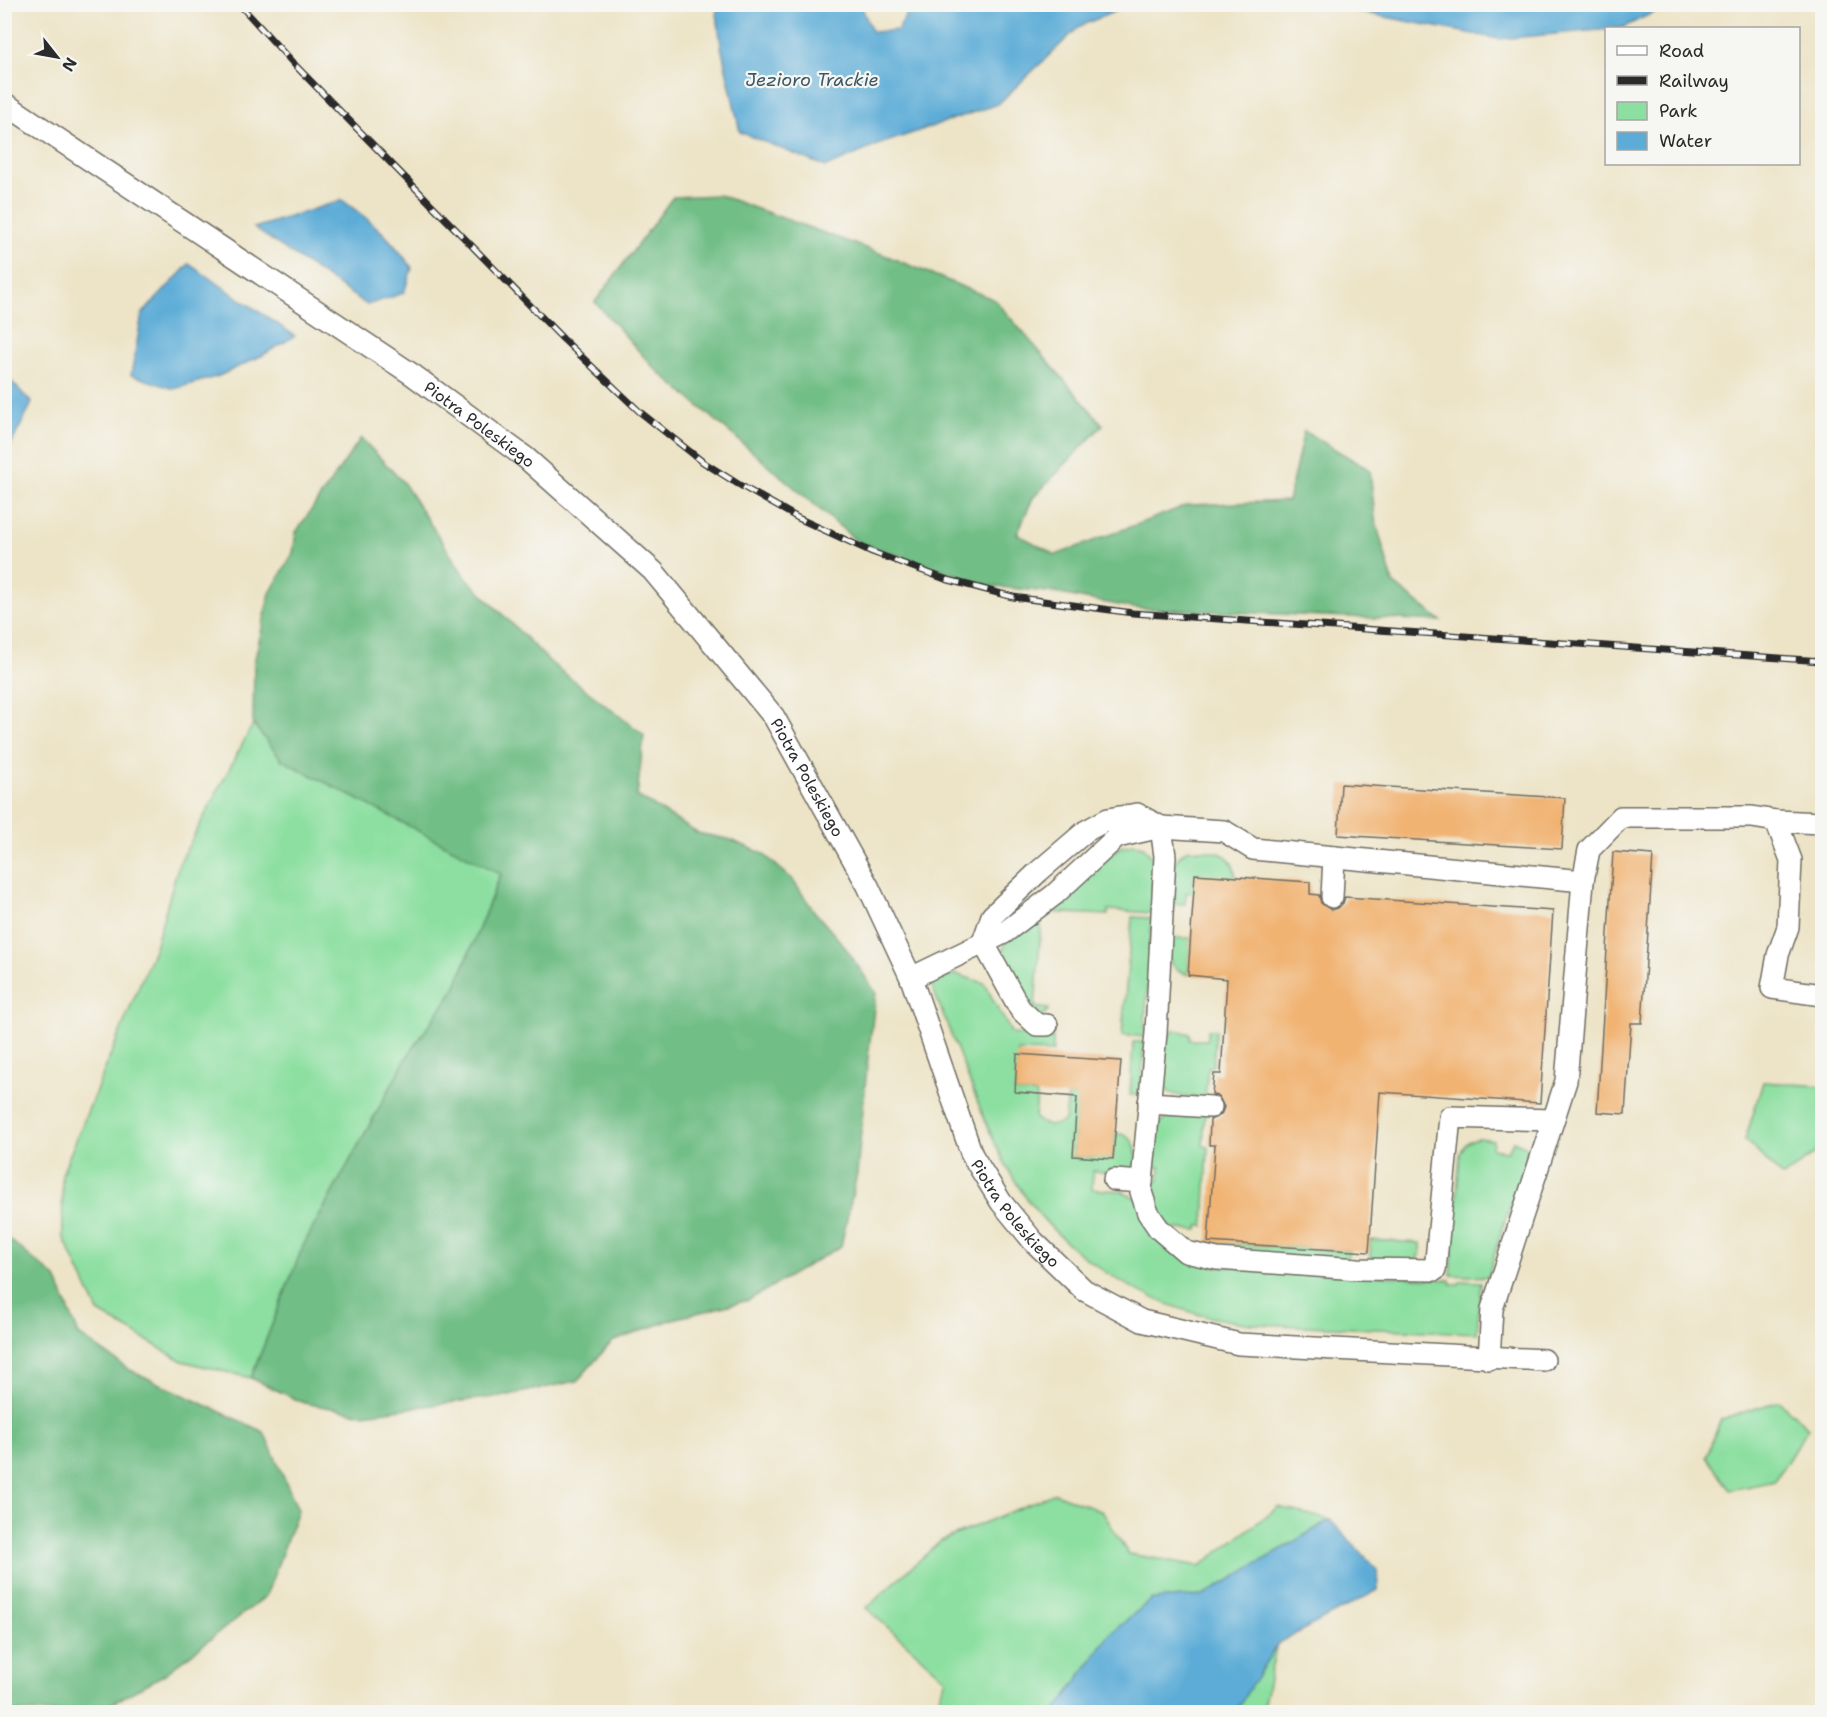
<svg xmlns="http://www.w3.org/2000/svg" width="1827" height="1717" font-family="'Shantell Sans',sans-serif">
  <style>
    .green { fill: #8cdfa0; stroke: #5c8566; stroke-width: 1.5 }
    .forest { fill: #71be86; stroke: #4e7458; stroke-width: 1.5 }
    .water { fill: #5cacd7; stroke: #446c81; stroke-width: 1.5 }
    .building { fill: #f1b372 }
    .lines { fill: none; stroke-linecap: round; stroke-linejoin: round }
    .minor-casing { stroke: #6f6c62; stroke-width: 24 }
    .minor { stroke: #fff; stroke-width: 21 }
    .rail-casing { stroke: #2b2b2b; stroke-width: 7 }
    .rail { stroke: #f6f6f2; stroke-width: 4.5; stroke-dasharray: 14; stroke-linecap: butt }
    .labels { text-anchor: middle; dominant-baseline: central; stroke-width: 4.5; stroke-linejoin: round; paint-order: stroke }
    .street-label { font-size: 16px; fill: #2b2b2b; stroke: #f6f6f2 }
    .water-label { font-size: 18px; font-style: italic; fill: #3c5867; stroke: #f6f6f2 }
  </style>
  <rect width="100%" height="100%" fill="#f6f6f2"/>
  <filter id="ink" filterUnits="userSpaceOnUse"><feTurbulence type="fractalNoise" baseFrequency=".0167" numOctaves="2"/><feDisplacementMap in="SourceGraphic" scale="12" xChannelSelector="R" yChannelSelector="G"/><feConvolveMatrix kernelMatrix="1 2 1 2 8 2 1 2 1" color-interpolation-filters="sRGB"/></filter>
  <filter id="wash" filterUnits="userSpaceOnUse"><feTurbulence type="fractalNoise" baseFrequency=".008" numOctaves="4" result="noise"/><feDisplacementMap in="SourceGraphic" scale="24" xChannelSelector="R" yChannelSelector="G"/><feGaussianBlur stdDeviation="1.35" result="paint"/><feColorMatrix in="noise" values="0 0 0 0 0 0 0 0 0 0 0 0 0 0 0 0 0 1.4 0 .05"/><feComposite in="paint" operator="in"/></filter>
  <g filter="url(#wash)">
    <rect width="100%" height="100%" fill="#ede4c7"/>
    <path class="green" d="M 253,724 L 283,760 L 501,873 L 455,988 L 407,1057 L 303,1246 L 251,1378 L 182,1361 L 98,1312 L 63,1236 L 62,1174 L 155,947 L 179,864 Z
      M 1134,844 L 1143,846 L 1154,860 L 1151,913 L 1108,910 L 1108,915 L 1042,912 L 1035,1007 L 1049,1009 L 1043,1016 L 1035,1011 L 1002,956 L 1006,940 L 1120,847 Z
      M 1189,849 C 1213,852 1232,848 1236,877 L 1194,892 L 1186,893 L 1185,904 L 1169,903 C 1171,881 1167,861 1189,849 Z
      M 1132,917 L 1152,918 L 1144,1037 L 1122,1035 Z
      M 1169,938 L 1191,938 L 1188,975 C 1167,966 1167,960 1169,938 Z
      M 955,974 L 984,983 L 1012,1034 L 1053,1038 L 1053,1052 L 1018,1051 L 1015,1092 L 1037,1094 L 1035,1118 C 1044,1127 1055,1127 1065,1120 L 1068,1096 L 1083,1097 L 1077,1105 L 1073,1156 L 1113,1158 L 1115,1133 C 1134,1135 1139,1147 1135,1165 C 1122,1174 1109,1173 1093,1171 L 1092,1189 L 1122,1191 L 1137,1199 L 1212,1266 L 1450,1280 L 1451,1284 L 1459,1284 L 1460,1281 L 1481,1282 L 1477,1333 L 1252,1324 C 1233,1321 1213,1319 1194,1313 C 1127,1293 1065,1252 1025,1196 C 1002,1164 987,1126 973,1090 C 959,1054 945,1019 931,984 Z
      M 1176,1030 L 1190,1034 L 1190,1040 L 1207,1040 L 1208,1030 L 1216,1030 L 1213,1066 L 1208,1067 L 1205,1098 C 1195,1097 1178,1098 1169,1092 C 1155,1082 1159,1036 1176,1030 Z
      M 1133,1042 L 1144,1042 L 1141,1095 L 1130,1095 Z
      M 1763,1082 L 1822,1086 L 1822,1148 L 1783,1177 L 1745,1140 Z
      M 1205,1113 L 1203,1146 L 1208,1147 L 1204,1226 L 1198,1226 L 1198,1230 L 1170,1229 L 1151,1204 L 1153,1182 L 1159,1181 L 1160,1167 L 1154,1167 C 1157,1118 1154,1115 1205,1113 Z
      M 1479,1138 L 1493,1140 L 1492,1149 L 1508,1151 L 1513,1141 L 1527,1147 C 1531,1172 1512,1200 1504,1223 C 1498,1241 1493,1259 1488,1277 L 1451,1275 L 1460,1154 C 1464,1144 1469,1140 1479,1138 Z
      M 1370,1240 L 1421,1243 C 1422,1252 1419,1257 1413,1263 L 1371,1260 Z
      M 1208,1242 L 1350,1251 L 1347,1257 L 1342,1260 L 1217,1252 Z
      M 1779,1401 L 1808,1428 L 1775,1481 L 1730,1490 L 1706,1457 L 1721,1419 Z
      M 1055,1493 L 1103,1512 L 1128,1554 L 1200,1566 L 1278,1507 L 1330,1520 L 1203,1596 L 1152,1599 L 1110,1634 L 1055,1712 L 933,1712 L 946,1679 L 866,1608 L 941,1541 Z
      M 1277,1643 L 1262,1712 L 1235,1712 Z"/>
    <path class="forest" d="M 719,195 L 882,254 L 995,300 L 1103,425 L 1033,498 L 1017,534 L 1056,555 L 1188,505 L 1288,501 L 1304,431 L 1370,470 L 1375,519 L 1393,583 L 1441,621 L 1134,608 L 1049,592 L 990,586 L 858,542 L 654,368 L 595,302 L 673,197 Z
      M 361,438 L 403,482 L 465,577 L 551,663 L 644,735 L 637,796 L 697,833 L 728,839 L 762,853 L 792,879 L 814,911 L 845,947 L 876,993 L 867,1066 L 857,1174 L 841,1246 L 749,1300 L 673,1319 L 612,1342 L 577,1381 L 509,1395 L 364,1414 L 304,1403 L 251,1378 L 303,1246 L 407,1057 L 455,988 L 501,874 L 282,760 L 253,724 L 254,663 L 270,593 L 293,553 L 296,532 Z
      M 4,1235 L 56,1278 L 79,1335 L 130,1370 L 264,1432 L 298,1510 L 266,1596 L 165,1674 L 97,1712 L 5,1712 Z"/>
    <path class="water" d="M 716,5 L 861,5 L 872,32 L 898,30 L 911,5 L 1130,5 L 1080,26 L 998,104 L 883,143 L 826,167 L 740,132 L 721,46 Z
      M 1323,5 L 1669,5 L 1622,28 L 1499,39 Z
      M 342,200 C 373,222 390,237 412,268 L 404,293 L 367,305 L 254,228 Z
      M 189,264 L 295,336 L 263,355 L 219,376 L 174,389 L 131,375 L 142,314 Z
      M 5,375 L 32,403 L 5,457 Z
      M 1330,1520 L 1377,1569 L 1378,1590 L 1278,1643 L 1235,1712 L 1055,1712 L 1110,1634 L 1152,1599 L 1203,1596 Z"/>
    <g id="blocks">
      <path class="building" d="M 1341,784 L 1565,798 L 1562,849 L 1338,835 Z
        M 1613,852 L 1653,855 L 1642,1023 L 1631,1023 L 1625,1114 L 1597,1112 Z
        M 1195,874 L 1310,882 L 1310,894 L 1319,895 L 1321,903 L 1331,910 L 1338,908 L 1343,903 L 1345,897 L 1553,911 L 1540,1103 L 1380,1092 L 1369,1252 L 1208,1242 L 1215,1145 L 1209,1145 L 1210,1120 L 1221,1115 L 1224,1107 L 1219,1097 L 1212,1094 L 1214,1074 L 1221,1074 L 1227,979 L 1188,975 Z
        M 1017,1054 L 1121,1061 L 1113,1159 L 1073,1156 L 1077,1097 L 1015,1092 Z"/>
    </g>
  </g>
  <g filter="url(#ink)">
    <use href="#blocks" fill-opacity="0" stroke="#6f6c62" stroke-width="1.5"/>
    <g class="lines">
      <defs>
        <g id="minor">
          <path id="s1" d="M 4,103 L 413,375 L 526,458 L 653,571 L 774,717 L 868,886 L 911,978 L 972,1155 L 1001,1202 L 1033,1241 L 1084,1290 L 1142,1321 L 1239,1344 L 1544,1360"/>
          <path d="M 1776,821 L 1791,860 L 1788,927 L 1778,955 L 1772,988 L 1822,995"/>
          <path d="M 1161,827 L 1165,856 L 1156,1033 L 1141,1192 L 1148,1213 L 1159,1229 L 1186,1252 L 1217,1259 L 1358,1269 L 1435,1270 L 1450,1117 L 1553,1120"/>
          <path d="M 1332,897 L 1334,857"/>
          <path d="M 911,978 L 1004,933 L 1054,895 L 1117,837 L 1161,827 L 1224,831 L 1253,849 L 1583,881"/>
          <path d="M 1047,1025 L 1037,1025 L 1020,1009 L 983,942 L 992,916 L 1038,872 L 1086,831 L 1108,819 L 1137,814 L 1161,827"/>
          <path d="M 1149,1103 L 1211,1107"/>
          <path d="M 1114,1180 L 1142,1182"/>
          <path d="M 1489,1359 L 1492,1309 L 1566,1081 L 1583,881 L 1589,850 L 1621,817 L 1752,817 L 1776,821 L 1822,823"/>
        </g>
      </defs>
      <use href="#minor" class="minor-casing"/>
      <use href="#minor" class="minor"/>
      <defs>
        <path id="rail" d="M 239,4 L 292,62 L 563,339 L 640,412 L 703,462 L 738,484 L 798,518 L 872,552 L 945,579 L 1013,597 L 1133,613 L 1822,661"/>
      </defs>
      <use href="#rail" class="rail-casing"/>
      <use href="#rail" class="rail"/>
    </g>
  </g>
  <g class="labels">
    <g class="street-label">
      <text stroke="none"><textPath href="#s1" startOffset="574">Piotra Poleskiego</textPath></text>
      <text stroke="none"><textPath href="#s1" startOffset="1060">Piotra Poleskiego</textPath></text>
      <text stroke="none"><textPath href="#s1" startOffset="1546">Piotra Poleskiego</textPath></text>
    </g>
    <g class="water-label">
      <text x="812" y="80">Jezioro Trackie</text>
    </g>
  </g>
  <rect width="1827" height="1717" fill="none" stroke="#f6f6f2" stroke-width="24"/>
  <rect x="1605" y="27" width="195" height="138" fill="#f6f6f2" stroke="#a5a5a2" stroke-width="1.5"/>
  <rect x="1617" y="46" width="30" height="9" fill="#ffffff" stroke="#a5a5a2" stroke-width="1.5"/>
  <text x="1659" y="57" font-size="18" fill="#2b2b2b">Road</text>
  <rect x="1617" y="76" width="30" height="9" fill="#2b2b2b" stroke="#a5a5a2" stroke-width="1.5"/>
  <text x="1659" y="87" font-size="18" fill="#2b2b2b">Railway</text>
  <rect x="1617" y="102" width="30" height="18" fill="#8cdfa0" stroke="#a5a5a2" stroke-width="1.5"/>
  <text x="1659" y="117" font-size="18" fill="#2b2b2b">Park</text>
  <rect x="1617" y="132" width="30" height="18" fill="#5cacd7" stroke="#a5a5a2" stroke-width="1.5"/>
  <text x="1659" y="147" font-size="18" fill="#2b2b2b">Water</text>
  <g transform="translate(57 57) rotate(121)" stroke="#f6f6f2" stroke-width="4.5" paint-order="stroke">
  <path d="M0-4.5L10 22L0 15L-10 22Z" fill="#2b2b2b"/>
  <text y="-9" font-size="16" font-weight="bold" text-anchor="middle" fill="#2b2b2b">N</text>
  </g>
</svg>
